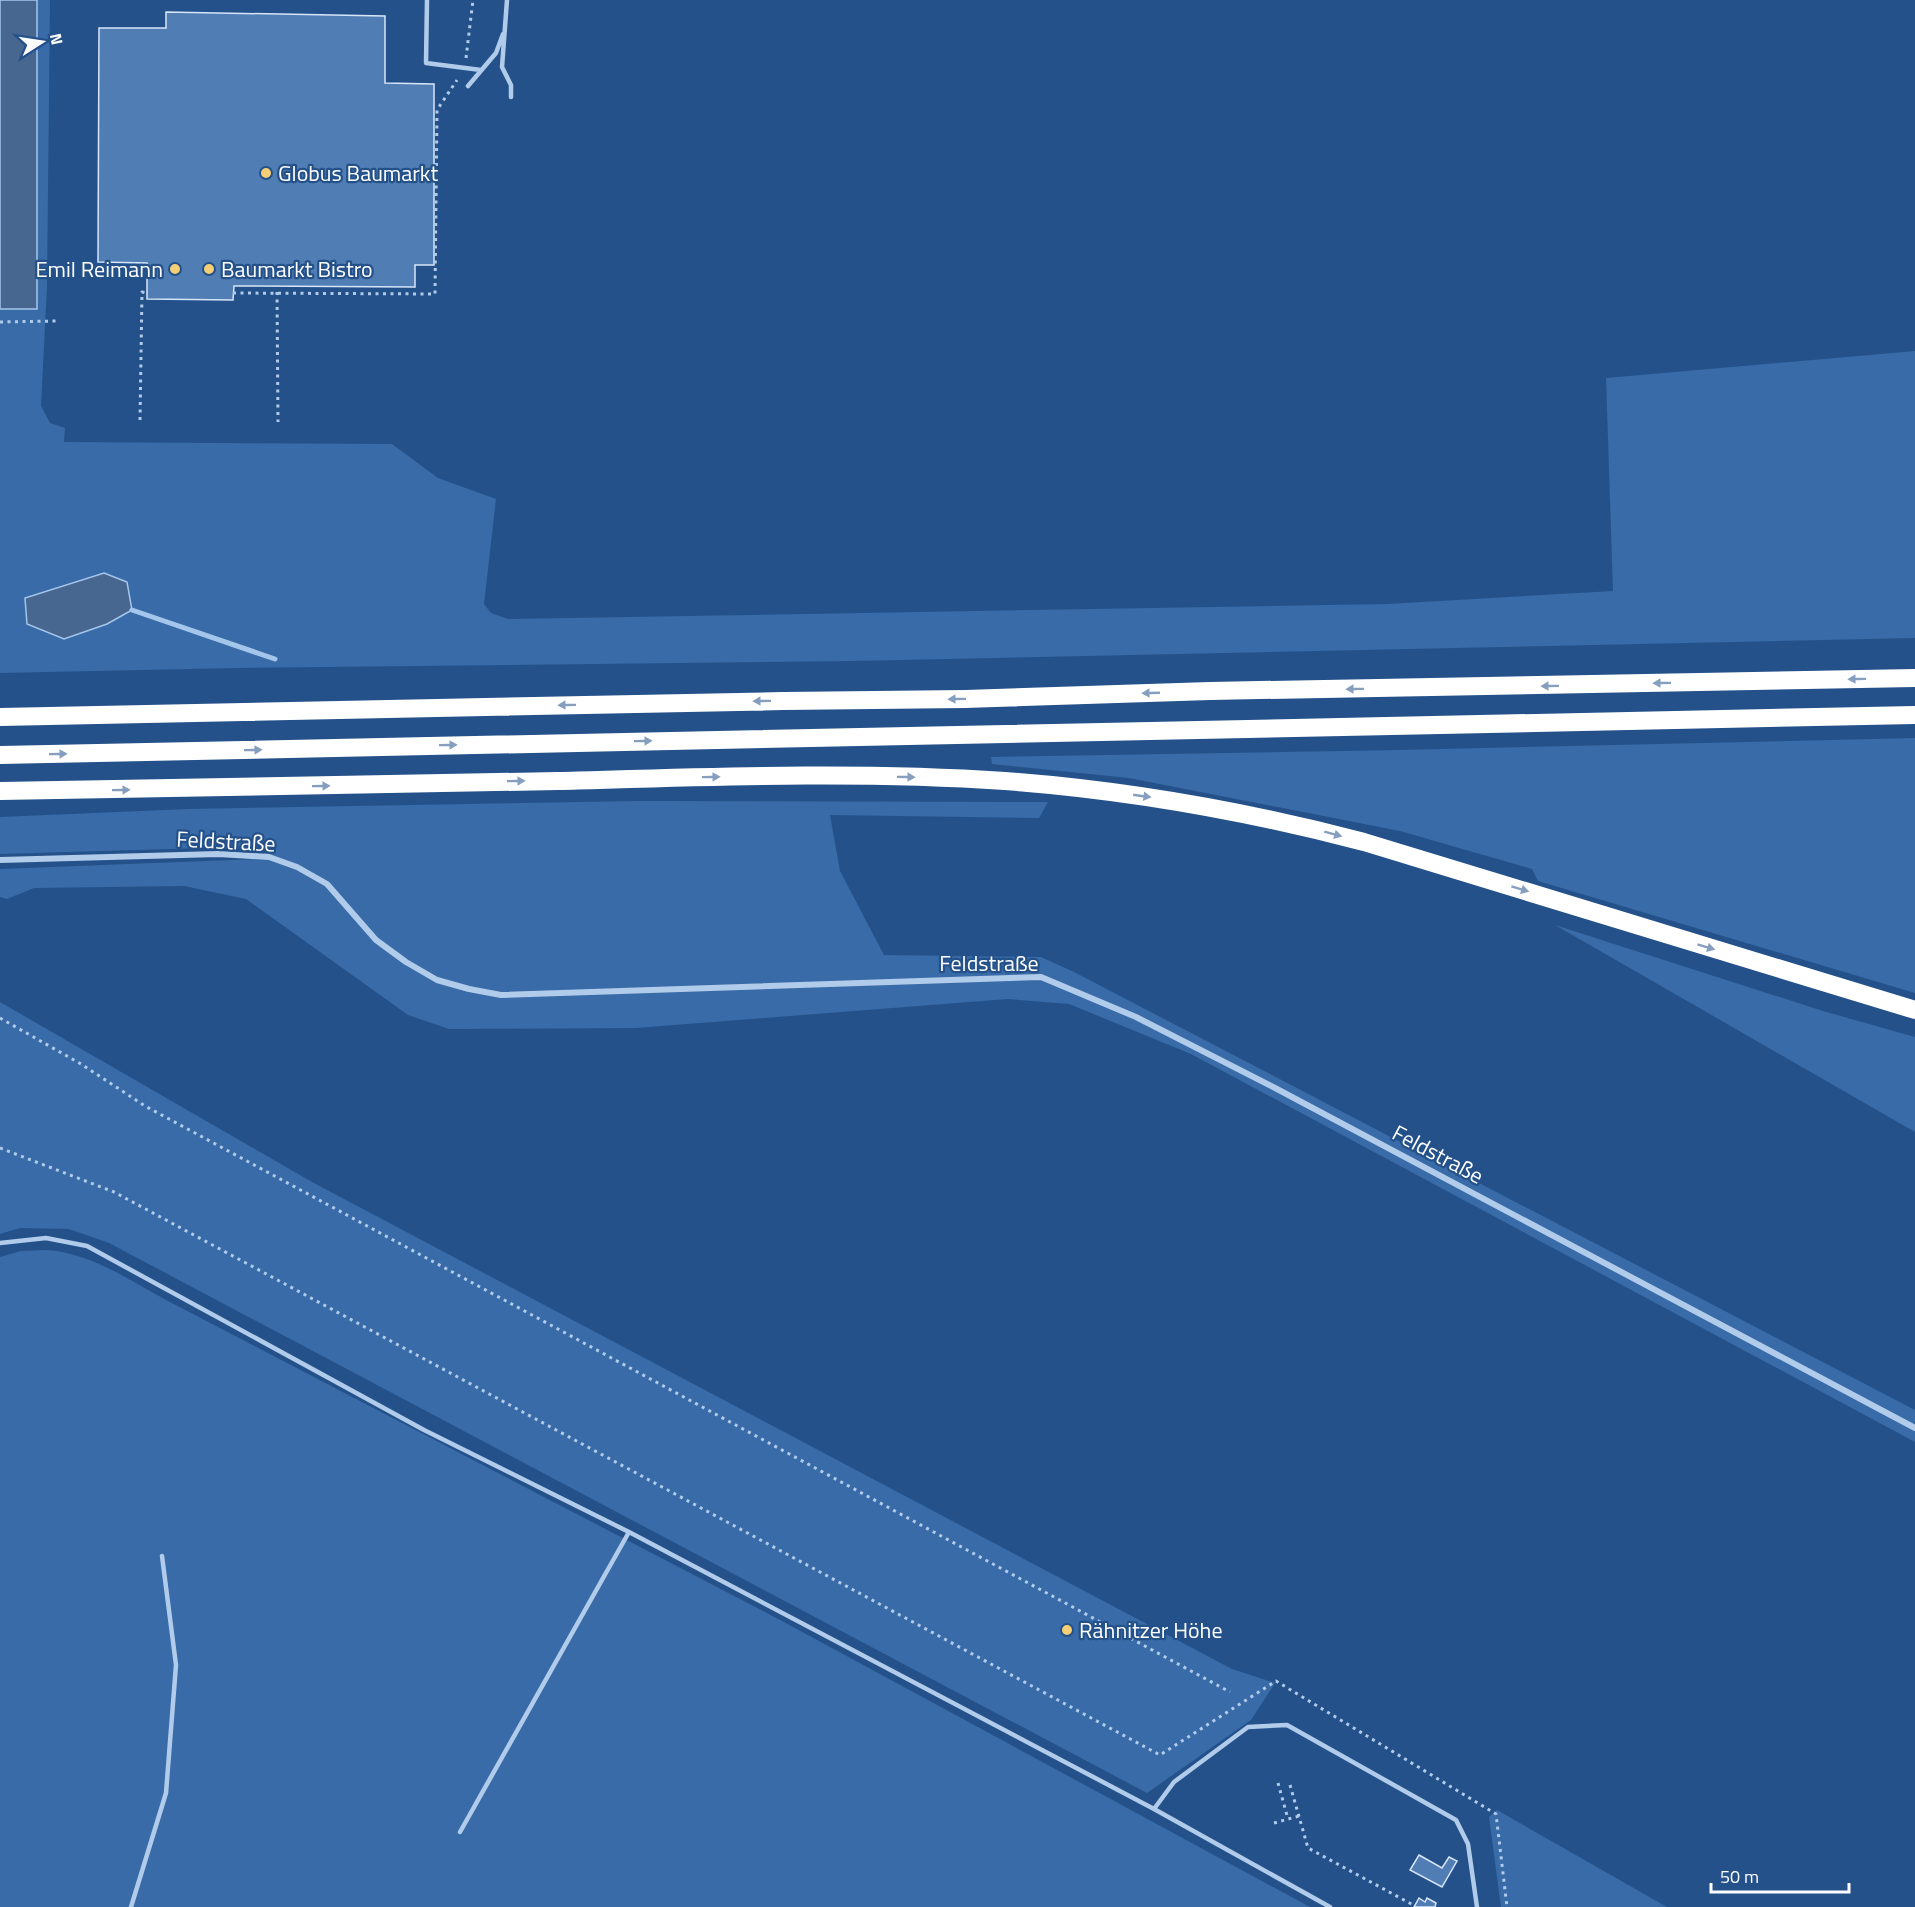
<svg xmlns="http://www.w3.org/2000/svg" width="1915" height="1907" font-family="'Titillium Web',sans-serif">
  <style>
    .green { fill: #386ba7 }
    .water { fill: #476790; stroke: #a5c6eb; stroke-width: 1.5 }
    .lines { fill: none; stroke-linecap: round; stroke-linejoin: round }
    .stream { stroke: #a5c6eb; stroke-width: 5 }
    .building { fill: #507db3; stroke: #d6e5f8; stroke-width: 1.5 }
    .path { stroke: #b1cbea; stroke-width: 3; stroke-dasharray: 3 4.5; stroke-linecap: butt }
    .service { stroke: #b1cbea; stroke-width: 4.5 }
    .minor { stroke: #b1cbea; stroke-width: 6 }
    .motorway { stroke: #fff; stroke-width: 18 }
    .oneway { fill: #879fbf }
    .poi-dot { fill: #f4cf75; stroke: #24518a; stroke-width: 2 }
    .labels { text-anchor: middle; dominant-baseline: central; stroke-width: 4.5; stroke-linejoin: round; paint-order: stroke }
    .poi-label { font-size: 22px; fill: #fff; stroke: #24518a; text-anchor: start }
    .street-label { font-size: 22px; fill: #fff; stroke: #24518a }
  </style>
  <rect width="100%" height="100%" fill="#24518a"/>
  <path class="green" d="M 0,0 L 50,0 L 47,286 L 41,406 L 50,423 L 65,428 L 64,442 L 392,444 L 438,478 L 496,499 L 484,604 L 491,613 L 508,619 L 1387,604 L 1613,591 L 1606,378 L 1915,351 L 1915,638 L 854,661 L 237,668 L 0,673 Z
    M 1915,738 L 1915,993 L 1538,881 L 1532,869 L 1400,831 L 1129,778 L 992,764 L 991,757 L 1398,750 Z
    M 638,801 L 1048,802 L 1039,818 L 830,815 L 840,871 L 884,955 L 1041,957 L 1074,972 L 1915,1410 L 1915,1442 L 1191,1054 L 1069,1004 L 1008,999 L 636,1028 L 449,1029 L 408,1015 L 246,899 L 184,886 L 34,888 L 7,899 L 0,897 L 0,869 L 258,859 L 273,846 L 0,854 L 0,817 L 188,809 Z
    M 1555,925 L 1823,1011 L 1915,1037 L 1915,1132 Z
    M 0,1002 L 312,1182 L 1232,1669 L 1275,1683 L 1251,1720 L 1147,1793 L 109,1243 L 69,1229 L 20,1228 L 0,1234 Z
    M 47,1250 C 93,1254 129,1280 168,1301 L 782,1621 L 1310,1907 L 0,1907 L 0,1257 L 21,1251 Z
    M 1497,1810 L 1667,1907 L 1501,1907 L 1489,1817 Z"/>
  <path class="water" d="M 0,0 L 37,0 L 37,309 L 0,309 Z
    M 104,573 L 127,582 L 132,610 L 107,624 L 64,639 L 27,624 L 25,598 Z"/>
  <g class="lines">
    <path class="stream" d="M 132,610 L 275,659"/>
  </g>
  <path class="building" d="M 166,12 L 385,16 L 385,83 L 434,84 L 434,265 L 415,265 L 415,287 L 234,286 L 233,300 L 147,299 L 147,263 L 98,262 L 99,28 L 166,28 Z
    M 1419,1855 L 1442,1868 L 1449,1857 L 1457,1861 L 1442,1887 L 1410,1870 Z
    M 1419,1898 L 1425,1902 L 1427,1898 L 1436,1903 L 1435,1907 L 1414,1907 Z"/>
  <g class="lines">
    <path class="path" d="M 466,58 L 473,0
      M 277,292 L 278,422
      M 233,293 L 435,294 L 437,110 L 457,80
      M 0,322 L 58,321
      M 140,420 L 142,292 L 147,293
      M 0,1018 L 81,1064 L 145,1106 L 1230,1692
      M 0,1148 L 114,1192 L 1160,1755 L 1276,1681 L 1496,1814 L 1507,1907
      M 1278,1783 L 1288,1819
      M 1290,1785 L 1308,1848 L 1415,1906
      M 1274,1823 L 1299,1816"/>
    <path class="service" d="M 427,0 L 426,63 L 481,70
      M 507,0 L 502,67 L 511,85 L 511,97
      M 468,86 L 496,53 L 503,34
      M 0,1243 L 46,1238 L 87,1246 L 424,1430 L 629,1532 L 1154,1809 L 1330,1907
      M 1154,1809 L 1174,1782 L 1248,1727 L 1287,1725 L 1456,1820 L 1468,1844 L 1477,1907
      M 460,1832 L 629,1532
      M 131,1907 L 166,1793 L 176,1665 L 162,1556"/>
    <path class="minor" d="M 0,860 L 218,854 L 269,857 L 297,867 L 327,884 L 376,940 L 406,962 L 437,980 L 469,989 L 501,995 L 1041,977 L 1136,1017 L 1277,1089 L 1915,1428"/>
    <path class="motorway" d="M 0,717 L 783,701 L 965,699 L 1210,691 L 1915,678
      M 0,755 L 1915,715
      M 0,791 C 186,789 372,785 558,781 C 706,777 856,771 1005,781 C 1126,790 1246,811 1364,842 L 1915,1010"/>
  </g>
  <defs><path id="oneway-solid" d="M-6-.8H1V-3.2L6.5 0L1 3.2V.8H-6Z" transform="scale(1.5)"/></defs>
  <g class="oneway">
    <use href="#oneway-solid" transform="translate(1857 679) rotate(179)"/>
    <use href="#oneway-solid" transform="translate(1662 683) rotate(179)"/>
    <use href="#oneway-solid" transform="translate(1550 686) rotate(179)"/>
    <use href="#oneway-solid" transform="translate(1355 689) rotate(179)"/>
    <use href="#oneway-solid" transform="translate(1151 693) rotate(178)"/>
    <use href="#oneway-solid" transform="translate(957 699) rotate(179)"/>
    <use href="#oneway-solid" transform="translate(762 701) rotate(179)"/>
    <use href="#oneway-solid" transform="translate(567 705) rotate(179)"/>
    <use href="#oneway-solid" transform="translate(643 741) rotate(-1)"/>
    <use href="#oneway-solid" transform="translate(448 745) rotate(-1)"/>
    <use href="#oneway-solid" transform="translate(253 750) rotate(-1)"/>
    <use href="#oneway-solid" transform="translate(58 754) rotate(-1)"/>
    <use href="#oneway-solid" transform="translate(711 777) rotate(-1)"/>
    <use href="#oneway-solid" transform="translate(906 777) rotate(1)"/>
    <use href="#oneway-solid" transform="translate(516 781) rotate(-1)"/>
    <use href="#oneway-solid" transform="translate(321 786) rotate(-1)"/>
    <use href="#oneway-solid" transform="translate(121 790) rotate(-1)"/>
    <use href="#oneway-solid" transform="translate(1142 796) rotate(8)"/>
    <use href="#oneway-solid" transform="translate(1333 834) rotate(15)"/>
    <use href="#oneway-solid" transform="translate(1520 889) rotate(17)"/>
    <use href="#oneway-solid" transform="translate(1706 947) rotate(17)"/>
  </g>
  <g class="poi-dot">
    <circle cx="266" cy="173" r="6"/>
    <circle cx="175" cy="269" r="6"/>
    <circle cx="209" cy="269" r="6"/>
    <circle cx="1067" cy="1630" r="6"/>
  </g>
  <g class="labels">
    <g class="poi-label">
      <text x="278" y="173">Globus Baumarkt</text>
      <text x="163" y="269" text-anchor="end">Emil Reimann</text>
      <text x="221" y="269">Baumarkt Bistro</text>
      <text x="1079" y="1630">Rähnitzer Höhe</text>
    </g>
    <g class="street-label">
      <text transform="translate(226 841) rotate(3)">Feldstraße</text>
      <text x="989" y="963">Feldstraße</text>
      <text transform="translate(1438 1154) rotate(28)">Feldstraße</text>
    </g>
  </g>
  <g transform="translate(42 42) rotate(78)" stroke="#24518a" stroke-width="4.5" paint-order="stroke">
  <path d="M0-4.5L10 22L0 15L-10 22Z" fill="#ffffff"/>
  <text y="-9" font-size="16" font-weight="bold" text-anchor="middle" fill="#ffffff">N</text>
  </g>
  <path d="M1711 1883v9h138v-9" fill="none" stroke="#ffffff" stroke-width="3"/>
  <text x="1720" y="1883" font-size="18" fill="#ffffff" stroke="#24518a" stroke-width="4.5" paint-order="stroke">50 m</text>
</svg>
